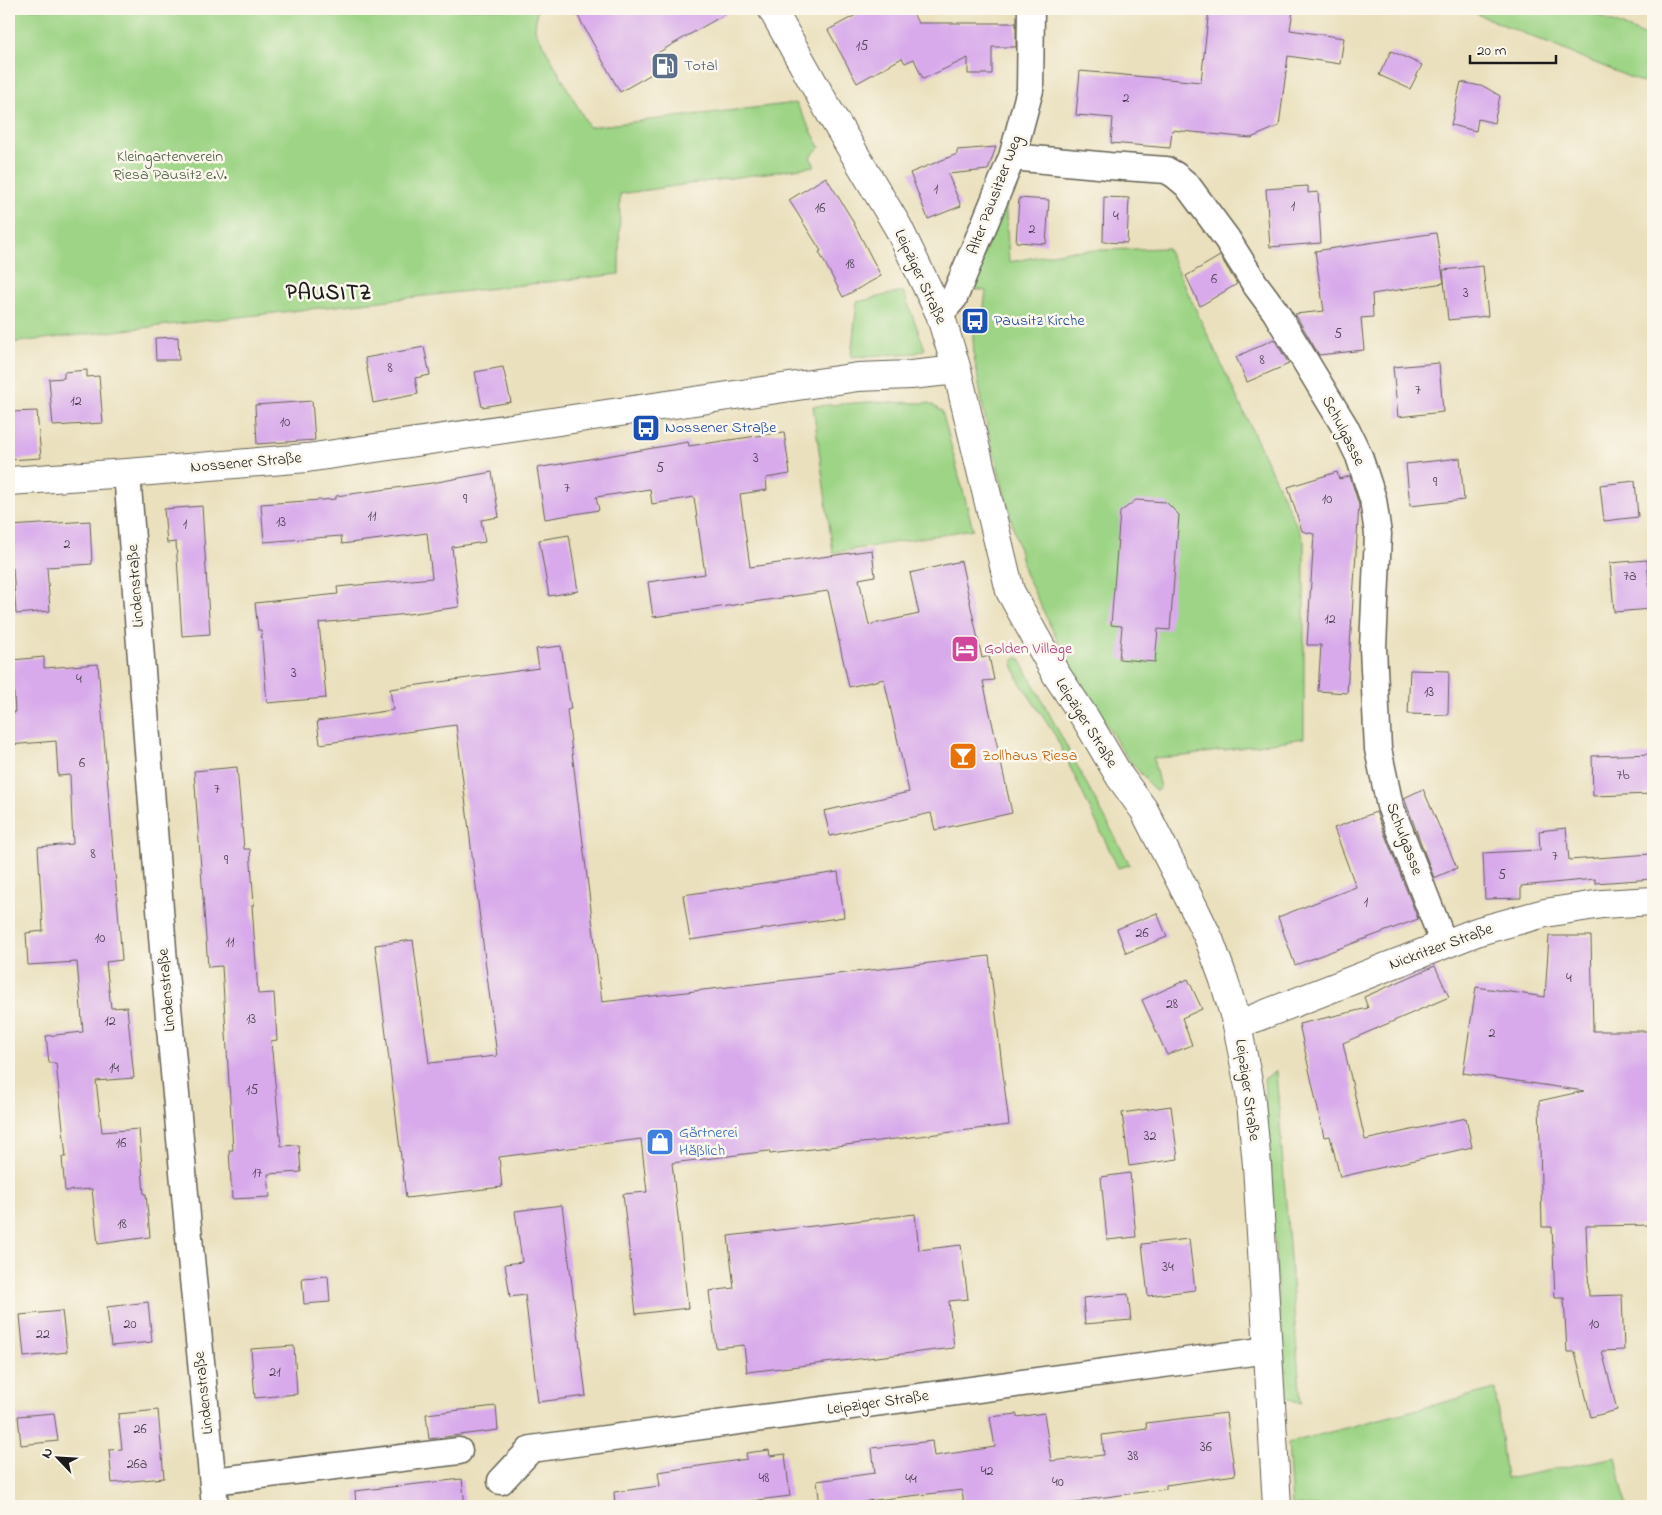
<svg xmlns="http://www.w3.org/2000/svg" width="1662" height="1515" font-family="'Indie Flower',sans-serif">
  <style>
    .green { fill: #9dd485; stroke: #5c7850 }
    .building { fill: #d8aaeb }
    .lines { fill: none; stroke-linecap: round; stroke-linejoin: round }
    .street-casing { stroke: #646154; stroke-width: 29 }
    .secondary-casing { stroke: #646154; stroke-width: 30 }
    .street { stroke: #fff; stroke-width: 26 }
    .secondary { stroke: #fff; stroke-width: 28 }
    .labels { text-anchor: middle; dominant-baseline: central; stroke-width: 5; stroke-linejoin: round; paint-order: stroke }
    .number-label { font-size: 14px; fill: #4b4050 }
    .service-label { font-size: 16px; fill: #4e5e75; stroke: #fbf7ec; text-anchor: start }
    .park-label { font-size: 16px; fill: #495c41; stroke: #fbf7ec }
    .street-label { font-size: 16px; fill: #1c1c1c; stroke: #fbf7ec }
    .transit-label { font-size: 16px; fill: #164399; stroke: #fbf7ec; text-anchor: start }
    .hotel-label { font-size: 16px; fill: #b23c85; stroke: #fbf7ec; text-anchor: start }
    .food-label { font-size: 16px; fill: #c56008; stroke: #fbf7ec; text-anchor: start }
    .shop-label { font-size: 16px; fill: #366cbe; stroke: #fbf7ec; text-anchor: start }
    .district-label { font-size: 21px; font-weight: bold; letter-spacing: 1px; fill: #1c1c1c; stroke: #fbf7ec }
  </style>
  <rect width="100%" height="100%" fill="#fbf7ec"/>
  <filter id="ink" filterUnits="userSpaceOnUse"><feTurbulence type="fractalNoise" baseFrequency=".02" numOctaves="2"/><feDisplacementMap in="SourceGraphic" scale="10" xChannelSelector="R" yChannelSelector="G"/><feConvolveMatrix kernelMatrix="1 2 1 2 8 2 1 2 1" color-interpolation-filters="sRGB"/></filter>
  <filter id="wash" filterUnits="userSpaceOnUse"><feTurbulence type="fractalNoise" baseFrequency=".0096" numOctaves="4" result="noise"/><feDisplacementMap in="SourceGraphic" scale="20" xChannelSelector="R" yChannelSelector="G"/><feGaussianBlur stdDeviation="1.12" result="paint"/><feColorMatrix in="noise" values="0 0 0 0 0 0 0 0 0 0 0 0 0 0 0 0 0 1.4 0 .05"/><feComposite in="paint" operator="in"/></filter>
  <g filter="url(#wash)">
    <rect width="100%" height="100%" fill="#eae0bd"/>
    <path class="green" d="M 9,9 L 537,9 L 535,30 L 589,127 L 796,103 L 820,147 L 810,157 L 815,166 L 620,194 L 619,274 L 9,343 Z
      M 1465,9 L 1583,9 L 1653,39 L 1653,87 Z
      M 1005,198 L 1009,262 L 1068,251 L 1167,248 L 1304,541 L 1304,738 L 1185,756 L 1153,758 L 1160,788 L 1155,791 L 1123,752 L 1063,652 L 1025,573 L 985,418 L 974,357 L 972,316 L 983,315 L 986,291 L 974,289 L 983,256 Z
      M 903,291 L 925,349 L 917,353 L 851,357 L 857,302 Z
      M 869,402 L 929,403 L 942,411 L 973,529 L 833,553 L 813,406 Z
      M 1019,657 L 1130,865 L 1118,868 L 1055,735 L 1019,681 L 1012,661 Z
      M 1276,1071 L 1301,1403 L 1286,1398 L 1280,1327 L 1264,1079 Z
      M 1495,1389 L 1506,1479 L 1616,1457 L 1626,1506 L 1292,1506 L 1288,1443 Z"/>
    <g id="blocks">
      <path class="building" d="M 574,9 L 734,9 L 654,55 L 662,68 L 620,92 Z
        M 867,9 L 911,9 L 918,23 L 1016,23 L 1016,47 L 992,47 L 992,74 L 968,74 L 968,58 L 923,79 L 914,59 L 905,63 L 902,58 L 857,83 L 828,30 Z
        M 1209,9 L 1293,10 L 1290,30 L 1344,38 L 1340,64 L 1288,56 L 1279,126 L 1251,138 L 1172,130 L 1170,148 L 1111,143 L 1113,118 L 1076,115 L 1080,71 L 1201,82 Z
        M 1391,51 L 1422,65 L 1410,89 L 1379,75 Z
        M 1461,82 L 1485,87 L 1500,96 L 1494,123 L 1478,119 L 1476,131 L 1451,125 Z
        M 996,147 L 988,170 L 948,174 L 961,206 L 928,219 L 910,173 L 957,154 L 957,150 Z
        M 826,177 L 850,216 L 881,276 L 843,297 L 819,252 L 821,251 L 789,200 Z
        M 1308,186 L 1308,193 L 1318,192 L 1321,243 L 1270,247 L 1266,189 Z
        M 1104,197 L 1129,198 L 1127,243 L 1103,242 Z
        M 1019,198 L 1049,200 L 1046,244 L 1016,242 Z
        M 1436,233 L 1444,283 L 1372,294 L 1373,317 L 1361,318 L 1364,350 L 1319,355 L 1295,314 L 1324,311 L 1315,251 Z
        M 1220,256 L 1237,284 L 1200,306 L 1186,276 Z
        M 1483,266 L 1488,316 L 1448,320 L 1443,270 Z
        M 178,337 L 179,360 L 156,360 L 155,338 Z
        M 1274,339 L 1289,364 L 1247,382 L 1236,357 Z
        M 424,347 L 430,375 L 415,378 L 418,394 L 373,403 L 365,358 Z
        M 1439,363 L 1443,412 L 1398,417 L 1393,367 Z
        M 503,367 L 511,402 L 482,407 L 475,372 Z
        M 87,370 L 87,377 L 99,376 L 103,423 L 53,426 L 49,379 L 64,378 L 64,372 Z
        M 312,401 L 315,440 L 257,444 L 255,405 Z
        M 37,411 L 41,458 L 9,460 L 9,412 Z
        M 784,432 L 790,474 L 766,478 L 767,490 L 740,494 L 750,567 L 872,550 L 875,576 L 859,579 L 869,625 L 919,614 L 910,573 L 961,561 L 982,658 L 989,656 L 994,680 L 983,681 L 1012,813 L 935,830 L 931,813 L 830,836 L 824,811 L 909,792 L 884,679 L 849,687 L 828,591 L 653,617 L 648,582 L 705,574 L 694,497 L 652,504 L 650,489 L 596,497 L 599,510 L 545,519 L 537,468 L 688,442 L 689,446 Z
        M 1460,458 L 1464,500 L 1410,506 L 1406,464 Z
        M 492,472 L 499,517 L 481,520 L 485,542 L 452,547 L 459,607 L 408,614 L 319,623 L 326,698 L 267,703 L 261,630 L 258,630 L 255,603 L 338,594 L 337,587 L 432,578 L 427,533 L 342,544 L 341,536 L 264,542 L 261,504 L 336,499 L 336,496 L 432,483 Z
        M 1337,472 L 1339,479 L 1350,476 L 1359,505 L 1347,693 L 1318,691 L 1321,645 L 1307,645 L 1314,534 L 1302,531 L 1288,487 Z
        M 1635,481 L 1638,517 L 1604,521 L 1600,485 Z
        M 1136,500 L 1166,502 L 1179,515 L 1170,630 L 1158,629 L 1155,662 L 1119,659 L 1122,626 L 1111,625 L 1120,512 Z
        M 202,506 L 210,634 L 182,636 L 176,542 L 167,543 L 164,509 Z
        M 90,521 L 92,564 L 47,567 L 50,611 L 16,614 L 13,568 L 9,568 L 9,526 Z
        M 569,535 L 578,591 L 549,596 L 539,540 Z
        M 1647,560 L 1651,609 L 1614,612 L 1610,563 Z
        M 561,646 L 571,709 L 567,710 L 602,1002 L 989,956 L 1009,1125 L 879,1141 L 770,1154 L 769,1151 L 672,1163 L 688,1308 L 636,1314 L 623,1194 L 647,1192 L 641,1139 L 499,1157 L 502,1187 L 406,1198 L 375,945 L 413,940 L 429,1063 L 497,1056 L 456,725 L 320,744 L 317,721 L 393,710 L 390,689 L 539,668 L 536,649 Z
        M 44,657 L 44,668 L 98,664 L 122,960 L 106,962 L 111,1008 L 127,1007 L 134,1078 L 96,1081 L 102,1132 L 139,1129 L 144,1194 L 146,1194 L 150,1237 L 98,1244 L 92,1189 L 65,1191 L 62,1157 L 66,1157 L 56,1063 L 49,1063 L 46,1036 L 83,1032 L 77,962 L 28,965 L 26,933 L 43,931 L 38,847 L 73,844 L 70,775 L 58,776 L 56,741 L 9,745 L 9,713 L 15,713 L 12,660 Z
        M 1410,670 L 1449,671 L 1448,715 L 1408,714 Z
        M 1653,754 L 1653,794 L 1593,796 L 1592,756 Z
        M 237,767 L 244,849 L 250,849 L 254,905 L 252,905 L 258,994 L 274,993 L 277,1040 L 271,1041 L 281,1146 L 299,1145 L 301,1172 L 268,1174 L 270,1197 L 232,1199 L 229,1150 L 233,1150 L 222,966 L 208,967 L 194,771 Z
        M 1423,789 L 1457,868 L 1434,878 L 1404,798 Z
        M 1376,812 L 1418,919 L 1295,965 L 1278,917 L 1356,887 L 1334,828 Z
        M 1566,828 L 1569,860 L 1651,854 L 1653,879 L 1595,883 L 1595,879 L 1521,886 L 1521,898 L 1485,899 L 1483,853 L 1540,850 L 1539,831 Z
        M 838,872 L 844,917 L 690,940 L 683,895 Z
        M 1157,913 L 1167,937 L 1126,953 L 1117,929 Z
        M 1549,936 L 1591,936 L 1593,1031 L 1653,1031 L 1653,1225 L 1586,1226 L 1589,1296 L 1622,1295 L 1624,1350 L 1602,1351 L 1617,1410 L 1591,1417 L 1575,1352 L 1567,1352 L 1564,1298 L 1555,1298 L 1552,1227 L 1542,1227 L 1539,1101 L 1584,1091 L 1463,1073 L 1476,987 L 1545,997 Z
        M 1435,966 L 1449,997 L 1343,1043 L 1365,1140 L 1466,1118 L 1472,1147 L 1340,1177 L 1330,1136 L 1324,1137 L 1299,1024 L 1368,1008 L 1364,997 Z
        M 1188,979 L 1202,1009 L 1182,1018 L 1192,1045 L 1167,1055 L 1142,1000 Z
        M 1171,1106 L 1178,1159 L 1129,1166 L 1122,1113 Z
        M 1130,1173 L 1136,1237 L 1107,1240 L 1101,1177 Z
        M 562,1205 L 586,1396 L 538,1402 L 525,1295 L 510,1297 L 505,1264 L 522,1262 L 515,1211 Z
        M 915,1214 L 919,1250 L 961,1245 L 968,1299 L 949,1301 L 954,1348 L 747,1372 L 744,1345 L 716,1348 L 709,1291 L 734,1288 L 728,1236 Z
        M 1189,1239 L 1195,1290 L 1148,1296 L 1142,1244 Z
        M 328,1276 L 330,1302 L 304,1304 L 302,1278 Z
        M 1128,1294 L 1131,1320 L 1085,1324 L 1083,1298 Z
        M 148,1302 L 152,1342 L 111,1346 L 107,1307 Z
        M 62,1311 L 67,1352 L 24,1357 L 20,1315 Z
        M 294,1346 L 297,1394 L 255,1398 L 251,1349 Z
        M 496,1406 L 498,1430 L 429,1439 L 426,1414 Z
        M 158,1410 L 164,1478 L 112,1483 L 109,1450 L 122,1449 L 118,1414 Z
        M 54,1413 L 58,1441 L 21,1445 L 18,1416 Z
        M 1044,1413 L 1051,1461 L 1104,1455 L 1102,1435 L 1147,1429 L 1146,1423 L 1226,1413 L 1235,1475 L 1166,1485 L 1166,1489 L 1083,1500 L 1083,1502 L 1045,1506 L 964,1506 L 962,1490 L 867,1501 L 867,1502 L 853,1504 L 853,1506 L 820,1506 L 817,1481 L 875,1473 L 872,1448 L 932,1441 L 934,1456 L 995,1447 L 990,1417 L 1017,1414 L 1017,1417 Z
        M 769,1450 L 770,1456 L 785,1454 L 790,1496 L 711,1506 L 615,1506 L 614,1492 L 660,1486 L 658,1472 L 747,1459 L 746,1453 Z
        M 462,1479 L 465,1506 L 356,1506 L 355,1491 Z"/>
    </g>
  </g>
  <g filter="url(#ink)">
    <use href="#blocks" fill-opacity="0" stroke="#646154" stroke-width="1"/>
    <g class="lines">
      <defs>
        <path id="street" d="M 1012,157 L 1109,166 L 1166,170 L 1175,175 L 1187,185 L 1227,239 L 1255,284 L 1275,311 L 1345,427 L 1359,456 L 1373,499 L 1378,534 L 1373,648 L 1378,749 L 1390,806 L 1444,944
          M 940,314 L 954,298 L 1012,157 L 1030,90 L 1031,9
          M 127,473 L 164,962 L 188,1227 L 215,1506
          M 213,1481 L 459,1451
          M 501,1481 L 531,1449 L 1268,1350"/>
        <path id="secondary" d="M 772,9 L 829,111 L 898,227 L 940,314 L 957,370 L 1010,591 L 1056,674 L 1087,721 L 1120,777 L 1144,810 L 1194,908 L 1209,939 L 1224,980 L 1237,1025 L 1250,1092 L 1257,1165 L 1277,1506
          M 9,481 L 127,473 L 307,458 L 858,377 L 911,375 L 957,370
          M 1237,1025 L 1479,931 L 1545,913 L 1602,904 L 1653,901"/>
      </defs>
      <use href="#street" class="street-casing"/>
      <use href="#secondary" class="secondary-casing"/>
      <use href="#street" class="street"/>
      <use href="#secondary" class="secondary"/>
    </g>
  </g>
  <defs>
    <symbol id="fuel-square" viewBox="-11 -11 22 22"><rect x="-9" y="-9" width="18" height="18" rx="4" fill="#5c6f8a" stroke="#fbf7ec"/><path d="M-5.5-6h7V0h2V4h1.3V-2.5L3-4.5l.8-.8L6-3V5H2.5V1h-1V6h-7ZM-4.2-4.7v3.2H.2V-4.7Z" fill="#fff"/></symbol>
    <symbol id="bus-square" viewBox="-11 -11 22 22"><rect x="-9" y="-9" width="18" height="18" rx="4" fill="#1a4fb4" stroke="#fbf7ec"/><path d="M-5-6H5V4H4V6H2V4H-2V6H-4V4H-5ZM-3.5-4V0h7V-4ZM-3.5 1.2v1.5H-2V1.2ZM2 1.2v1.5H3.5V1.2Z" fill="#fff"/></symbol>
    <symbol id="hotel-square" viewBox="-11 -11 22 22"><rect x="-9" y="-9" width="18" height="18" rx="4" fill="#d1479c" stroke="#fbf7ec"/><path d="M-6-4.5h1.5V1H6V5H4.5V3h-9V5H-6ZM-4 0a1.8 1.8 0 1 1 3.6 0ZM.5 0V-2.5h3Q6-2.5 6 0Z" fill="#fff"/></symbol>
    <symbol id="bar-square" viewBox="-11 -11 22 22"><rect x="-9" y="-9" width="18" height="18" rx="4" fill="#e8710a" stroke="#fbf7ec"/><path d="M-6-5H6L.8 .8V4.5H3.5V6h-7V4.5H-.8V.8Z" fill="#fff"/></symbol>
    <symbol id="shop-square" viewBox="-11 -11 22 22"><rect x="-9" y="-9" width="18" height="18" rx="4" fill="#3f7fe0" stroke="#fbf7ec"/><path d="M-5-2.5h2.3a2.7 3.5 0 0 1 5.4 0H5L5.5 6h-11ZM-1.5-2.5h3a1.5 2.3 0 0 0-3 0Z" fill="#fff"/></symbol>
  </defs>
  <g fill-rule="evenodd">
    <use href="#fuel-square" x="649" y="50" width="32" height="32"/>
    <use href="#bus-square" x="959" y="305" width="32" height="32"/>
    <use href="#bus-square" x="630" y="412" width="32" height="32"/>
    <use href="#hotel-square" x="949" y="633" width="32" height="32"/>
    <use href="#bar-square" x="947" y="740" width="32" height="32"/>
    <use href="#shop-square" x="644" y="1126" width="32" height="32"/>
  </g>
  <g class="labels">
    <g class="number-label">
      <text x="862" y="46">15</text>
      <text x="1126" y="98">2</text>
      <text x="936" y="189">1</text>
      <text x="1293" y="206">1</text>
      <text x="820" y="208">16</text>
      <text x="1116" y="216">4</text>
      <text x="1032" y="229">2</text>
      <text x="850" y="264">18</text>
      <text x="1214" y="279">6</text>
      <text x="1466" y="293">3</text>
      <text x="1338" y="334">5</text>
      <text x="1262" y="360">8</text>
      <text x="390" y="368">8</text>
      <text x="1418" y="390">7</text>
      <text x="76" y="401">12</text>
      <text x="285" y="422">10</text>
      <text x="756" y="458">3</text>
      <text x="660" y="468">5</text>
      <text x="1435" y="482">9</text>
      <text x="567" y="488">7</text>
      <text x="465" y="499">9</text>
      <text x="1327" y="499">10</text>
      <text x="372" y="516">11</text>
      <text x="281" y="522">13</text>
      <text x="185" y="524">1</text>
      <text x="67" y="544">2</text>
      <text x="1630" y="576">7a</text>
      <text x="1330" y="619">12</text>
      <text x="294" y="673">3</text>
      <text x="79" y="679">4</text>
      <text x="1429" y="692">13</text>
      <text x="82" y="763">6</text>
      <text x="1623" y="775">7b</text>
      <text x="217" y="789">7</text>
      <text x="93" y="854">8</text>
      <text x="1555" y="856">7</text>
      <text x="226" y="860">9</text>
      <text x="1502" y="875">5</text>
      <text x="1366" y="902">1</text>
      <text x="1142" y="933">26</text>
      <text x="100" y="938">10</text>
      <text x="230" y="942">11</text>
      <text x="1569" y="978">4</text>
      <text x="1172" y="1004">28</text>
      <text x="251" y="1019">13</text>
      <text x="110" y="1021">12</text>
      <text x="1492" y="1033">2</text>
      <text x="114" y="1068">14</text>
      <text x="252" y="1090">15</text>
      <text x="1150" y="1136">32</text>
      <text x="121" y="1143">16</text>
      <text x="257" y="1173">17</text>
      <text x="122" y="1224">18</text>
      <text x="1168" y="1267">34</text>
      <text x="130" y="1324">20</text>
      <text x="1594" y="1324">10</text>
      <text x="43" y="1334">22</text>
      <text x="275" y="1372">21</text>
      <text x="140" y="1429">26</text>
      <text x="1206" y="1447">36</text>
      <text x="1133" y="1456">38</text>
      <text x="137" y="1464">26a</text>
      <text x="987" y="1471">42</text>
      <text x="764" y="1478">48</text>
      <text x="911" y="1479">44</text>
      <text x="1058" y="1482">40</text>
    </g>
    <g class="service-label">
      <text x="684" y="66">Total</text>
    </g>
    <g class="park-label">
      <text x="170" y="157">Kleingartenverein<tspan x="170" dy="18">Riesa Pausitz e.V.</tspan></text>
    </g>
    <g class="street-label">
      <text transform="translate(995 195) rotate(-69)">Alter Pausitzer Weg</text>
      <text transform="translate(920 277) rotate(65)">Leipziger Straße</text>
      <text transform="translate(1343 431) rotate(63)">Schulgasse</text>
      <text transform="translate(246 463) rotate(-5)">Nossener Straße</text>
      <text transform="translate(136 586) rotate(-94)">Lindenstraße</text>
      <text transform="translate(1086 723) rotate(58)">Leipziger Straße</text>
      <text transform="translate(1404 839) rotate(69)">Schulgasse</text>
      <text transform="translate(1441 947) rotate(-20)">Nickritzer Straße</text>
      <text transform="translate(167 990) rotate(-95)">Lindenstraße</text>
      <text transform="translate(1247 1090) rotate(82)">Leipziger Straße</text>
      <text transform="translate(204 1393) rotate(-96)">Lindenstraße</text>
      <text transform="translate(878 1403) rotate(-8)">Leipziger Straße</text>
    </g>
    <g class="transit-label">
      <text x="994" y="321">Pausitz Kirche</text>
      <text x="665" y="428">Nossener Straße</text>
    </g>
    <g class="hotel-label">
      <text x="984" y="649">Golden Village</text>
    </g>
    <g class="food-label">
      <text x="982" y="756">Zollhaus Riesa</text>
    </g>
    <g class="shop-label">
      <text x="679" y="1133">Gärtnerei<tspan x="679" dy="18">Häßlich</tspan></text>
    </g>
    <g class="district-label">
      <text x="329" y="294">PAUSITZ</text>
    </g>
  </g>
  <rect width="1662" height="1515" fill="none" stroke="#fbf7ec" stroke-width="30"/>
  <g transform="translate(58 1458) rotate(295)" stroke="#fbf7ec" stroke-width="4" paint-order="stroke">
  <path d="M0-4L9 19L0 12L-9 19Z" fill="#1c1c1c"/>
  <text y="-8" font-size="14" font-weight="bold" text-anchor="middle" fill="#1c1c1c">N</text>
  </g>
  <path d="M1470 55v8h86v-8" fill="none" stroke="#1c1c1c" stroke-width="2.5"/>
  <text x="1477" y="55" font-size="15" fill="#1c1c1c" stroke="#fbf7ec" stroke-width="4" paint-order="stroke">20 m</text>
</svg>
